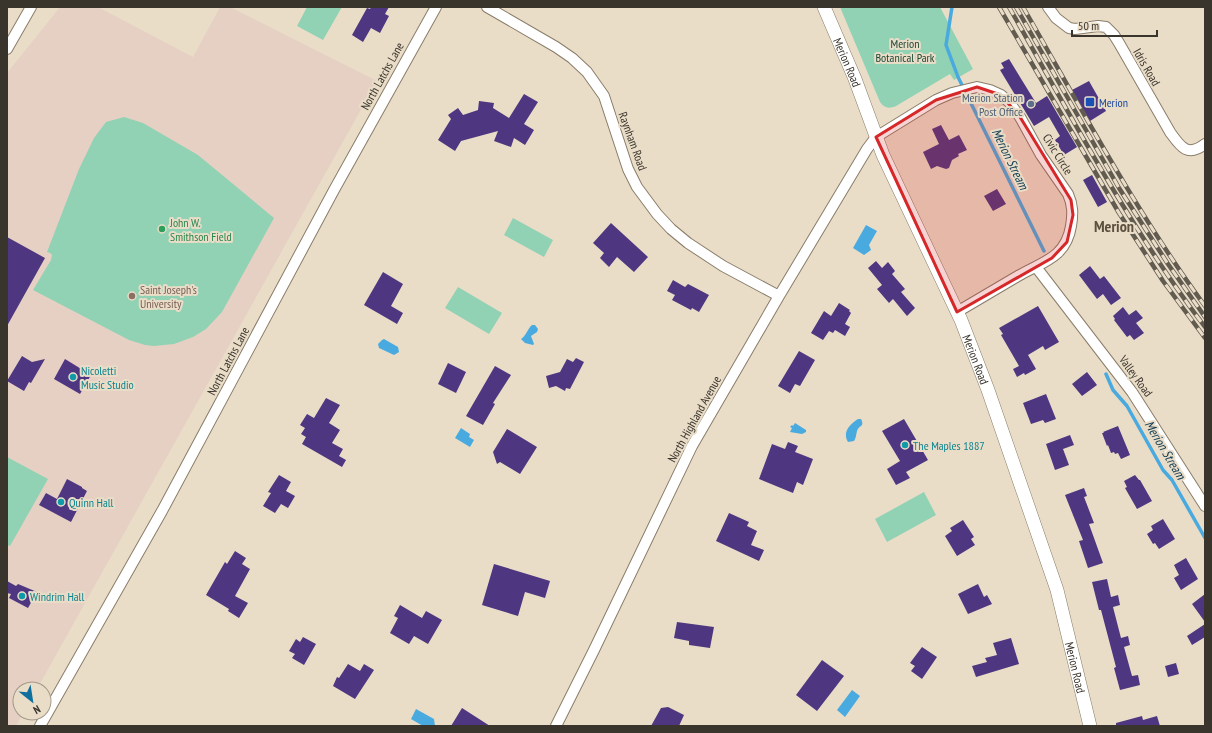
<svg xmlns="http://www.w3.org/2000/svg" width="1212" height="733" font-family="'PT Sans Narrow',sans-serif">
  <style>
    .education { fill: #e6d0c3 }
    .green { fill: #91d2b4 }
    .water { fill: #49aadf }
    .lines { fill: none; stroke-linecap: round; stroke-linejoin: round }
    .stream { stroke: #49aadf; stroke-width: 3.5 }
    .building { fill: #4e3780 }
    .minor-casing { stroke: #897d6a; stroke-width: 12 }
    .tertiary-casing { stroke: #897d6a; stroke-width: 14 }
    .minor { stroke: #fff; stroke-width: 10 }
    .tertiary { stroke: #fff; stroke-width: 13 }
    .rail-casing { stroke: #625b50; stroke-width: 4.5 }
    .rail { stroke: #eaddc8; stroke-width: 3; stroke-dasharray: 9; stroke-linecap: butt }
    .marked { fill: #d62828; fill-opacity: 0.2; stroke: #d62828; stroke-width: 3; stroke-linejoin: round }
    .transit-dot { fill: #1a4fb4; stroke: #eaddc8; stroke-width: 1.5 }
    .service-dot { fill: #5c6f8a; stroke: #eaddc8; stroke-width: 1.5 }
    .leisure-dot { fill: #2e9e5b; stroke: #eaddc8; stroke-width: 1.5 }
    .education-dot { fill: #8d6e63; stroke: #eaddc8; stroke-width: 1.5 }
    .culture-dot { fill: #0f9aa8; stroke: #eaddc8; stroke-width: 1.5 }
    .labels { text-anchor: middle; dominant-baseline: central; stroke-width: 4; stroke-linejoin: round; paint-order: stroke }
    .park-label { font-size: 12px; fill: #1a4735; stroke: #eaddc8 }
    .street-label { font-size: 12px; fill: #39342c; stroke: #eaddc8 }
    .service-label { font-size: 12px; fill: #4e5e75; stroke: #eaddc8; text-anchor: end }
    .transit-label { font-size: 12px; fill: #164399; stroke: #eaddc8; text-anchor: start }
    .leisure-label { font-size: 12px; fill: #27864d; stroke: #eaddc8; text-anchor: start }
    .education-label { font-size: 12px; fill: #785e54; stroke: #eaddc8; text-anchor: start }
    .culture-label { font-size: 12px; fill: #0d838f; stroke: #eaddc8; text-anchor: start }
    .water-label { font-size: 13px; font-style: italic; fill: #174057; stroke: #eaddc8 }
    .district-label { font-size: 16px; font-weight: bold; fill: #5b513e; stroke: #eaddc8 }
  </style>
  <rect width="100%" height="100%" fill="#eaddc8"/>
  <path class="education" d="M 60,7 L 98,7 L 193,57 L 220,7 L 230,7 L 377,81 L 37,689 L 20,689 L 20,713 L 23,713 L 16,726 L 7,726 L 7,73 Z"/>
  <path class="green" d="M 307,7 L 342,7 L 323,40 L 297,26 Z
    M 840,7 L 940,7 L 973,69 L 954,80 L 950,74 L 896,106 C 889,109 884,108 880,102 Z
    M 124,117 L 143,123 L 198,155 L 274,218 L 222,312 L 206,329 L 193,337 L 174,344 L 154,346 L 145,345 L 129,340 L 33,290 L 51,260 L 52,255 L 50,253 L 47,252 L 79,169 L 94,138 L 106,122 Z
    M 513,218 L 553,240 L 544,257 L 504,235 Z
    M 458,287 L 502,313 L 489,334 L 445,308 Z
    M 7,457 L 48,479 L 10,546 L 7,545 Z
    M 924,492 L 936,515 L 887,542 L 875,519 Z"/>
  <path class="water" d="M 866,225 L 877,231 L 869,245 L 871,250 L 864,255 L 853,248 Z
    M 532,325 L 535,325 L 538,329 L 537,332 L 531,336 L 534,344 L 533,345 L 525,343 L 521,339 C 526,336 528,328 532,325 Z
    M 384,339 L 398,347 L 399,352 L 394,355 L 379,348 L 378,344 L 382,340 Z
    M 858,419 L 861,419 C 865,427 859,425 857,431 C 856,435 856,438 854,441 L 848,442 C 842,432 850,424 858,419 Z
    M 795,423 L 806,430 L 806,432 L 802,434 L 790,432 L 792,428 L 790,427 L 792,425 L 793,426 Z
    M 461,428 L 470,434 L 469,437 L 474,440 L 470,447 L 455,438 Z
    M 852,690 L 860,696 L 845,717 L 837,710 Z
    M 416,709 L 434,719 L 435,726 L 423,726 L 411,719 Z"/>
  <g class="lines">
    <path class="stream" d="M 952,7 L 946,45 L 958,77 L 1044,251
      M 1106,374 L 1113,390 L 1127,406 L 1163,470 L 1172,480 L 1205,538"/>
  </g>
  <path class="building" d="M 371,7 L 389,7 L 385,14 L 389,16 L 380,33 L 371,28 L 363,42 L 352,35 L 367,8 L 370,9 Z
    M 1009,59 L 1036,103 L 1047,96 L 1077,147 L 1064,155 L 1055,140 L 1060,136 L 1049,117 L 1034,126 L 1000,70 L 1004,68 L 1001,63 Z
    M 1089,81 L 1106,111 L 1090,121 L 1072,90 Z
    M 524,94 L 538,102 L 524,124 L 534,130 L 525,145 L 514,138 L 511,147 L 494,141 L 498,131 L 461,141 L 455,151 L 438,140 L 451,119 L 448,115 L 458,108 L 463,115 L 478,110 L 479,101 L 494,103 L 493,108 L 509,118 Z
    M 941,125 L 949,140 L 959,135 L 967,150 L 958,154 L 959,156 L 952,160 L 949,168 L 946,169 L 937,166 L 931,169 L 923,152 L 939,144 L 932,129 Z
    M 1092,175 L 1107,202 L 1098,207 L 1083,180 Z
    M 997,189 L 1006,204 L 993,211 L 984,196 Z
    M 611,223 L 648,257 L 634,272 L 617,257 L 609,267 L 600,258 L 604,253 L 593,243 Z
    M 7,237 L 45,258 L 7,326 Z
    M 876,261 L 882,268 L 888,262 L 895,271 L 892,274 L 905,289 L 901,292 L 915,308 L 907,316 L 893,299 L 889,303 L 877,289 L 882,285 L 868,268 Z
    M 1090,266 L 1100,279 L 1104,276 L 1121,298 L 1111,305 L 1103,294 L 1097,299 L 1079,275 Z
    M 383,272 L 403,284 L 391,306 L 403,313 L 397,324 L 364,305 Z
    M 673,280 L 685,287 L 688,284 L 709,295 L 699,312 L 692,308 L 691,310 L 672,300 L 675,295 L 667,291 Z
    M 839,303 L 850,310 L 849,311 L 851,313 L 845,324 L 850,327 L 845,336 L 835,330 L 833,333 L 829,331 L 823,340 L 811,333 L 824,311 L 831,316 Z
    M 1038,306 L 1059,342 L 1045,350 L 1043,346 L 1028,355 L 1036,369 L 1025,375 L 1024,373 L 1017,377 L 1013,369 L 1019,366 L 1001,335 L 1003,334 L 999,328 Z
    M 1123,307 L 1129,315 L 1136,310 L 1143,318 L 1136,323 L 1144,333 L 1134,340 L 1130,335 L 1127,337 L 1114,320 L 1115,319 L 1113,316 Z
    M 799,351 L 815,360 L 800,386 L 795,384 L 790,393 L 778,386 Z
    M 22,356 L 32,362 L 45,359 L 31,383 L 29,382 L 24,391 L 7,381 Z
    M 576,358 L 584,362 L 570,389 L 566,388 L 565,391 L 556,386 L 549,388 L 546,376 L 560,372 L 567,359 L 573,362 Z
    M 65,359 L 91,375 L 80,394 L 54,379 Z
    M 448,363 L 466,372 L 456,393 L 438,384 Z
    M 495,366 L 511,375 L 493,403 L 495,404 L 483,425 L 466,416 Z
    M 1087,372 L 1097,385 L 1082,396 L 1072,384 Z
    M 1046,394 L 1056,419 L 1045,423 L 1043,420 L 1031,424 L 1023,403 Z
    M 326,398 L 340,405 L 329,423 L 340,430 L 332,443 L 343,449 L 339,456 L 346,460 L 342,467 L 302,444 L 306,437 L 301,434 L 305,428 L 300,425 L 307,414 L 314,418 Z
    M 904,419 L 928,460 L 906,472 L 910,478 L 896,485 L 887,469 L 900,461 L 882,431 Z
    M 1118,426 L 1130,455 L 1121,459 L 1118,453 L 1115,454 L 1114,452 L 1111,453 L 1108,445 L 1107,446 L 1102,433 L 1104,433 L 1103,432 Z
    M 507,429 L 537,447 L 520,474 L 500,462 L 497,464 L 493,452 Z
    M 1070,435 L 1074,445 L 1063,449 L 1069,465 L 1055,470 L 1046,444 Z
    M 788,442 L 798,446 L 795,452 L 813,459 L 803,485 L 797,482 L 793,493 L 759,479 L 772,444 L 785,449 Z
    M 279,475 L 291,482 L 286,491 L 295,496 L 288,508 L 281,504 L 275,513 L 263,506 L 271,493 L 268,492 Z
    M 1135,475 L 1139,480 L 1140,480 L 1152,501 L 1137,509 L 1125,488 L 1127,487 L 1124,481 Z
    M 67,479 L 82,487 L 82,488 L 87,491 L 71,522 L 39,505 L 46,493 L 57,499 Z
    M 1084,488 L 1087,496 L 1084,497 L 1094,523 L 1089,524 L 1103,563 L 1088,568 L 1079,541 L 1083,540 L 1065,495 Z
    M 729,513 L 749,522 L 747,526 L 757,531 L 751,545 L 764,550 L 759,561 L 716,541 Z
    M 1163,519 L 1175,539 L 1159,549 L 1155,543 L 1153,544 L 1147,534 L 1153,530 L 1151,526 Z
    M 963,520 L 974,537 L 971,539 L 975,545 L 957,556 L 945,536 L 952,531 L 950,528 Z
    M 235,551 L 246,558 L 242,564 L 250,569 L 235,596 L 248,603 L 239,618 L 228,611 L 229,609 L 206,595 L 225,562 L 227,564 Z
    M 1186,558 L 1198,579 L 1181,590 L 1174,578 L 1179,575 L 1174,565 Z
    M 494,564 L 550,581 L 545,598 L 525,592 L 518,616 L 482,605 Z
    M 1107,579 L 1111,597 L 1118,595 L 1120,605 L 1113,607 L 1121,638 L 1128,636 L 1130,645 L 1124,647 L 1132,676 L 1138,675 L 1140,685 L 1120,690 L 1114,668 L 1116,667 L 1101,610 L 1099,610 L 1092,582 Z
    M 7,581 L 16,586 L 18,584 L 37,592 L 28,608 L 9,598 L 11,594 L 7,593 Z
    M 978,584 L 984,597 L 987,595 L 992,604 L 968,614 L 958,594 Z
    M 1205,594 L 1205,622 L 1192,604 Z
    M 400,605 L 422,618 L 426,611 L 442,620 L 428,644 L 414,636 L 409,644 L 390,633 L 398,618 L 394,616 Z
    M 677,622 L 714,627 L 710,648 L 689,645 L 689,641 L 674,638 Z
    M 1205,624 L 1205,637 L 1192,645 L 1187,636 Z
    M 303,637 L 316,644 L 304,665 L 292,658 L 295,654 L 289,651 L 296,639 L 300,642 Z
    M 1011,638 L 1019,664 L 976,677 L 972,666 L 987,662 L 985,658 L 997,655 L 993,643 Z
    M 922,647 L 937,657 L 922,679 L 911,671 L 915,666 L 910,663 Z
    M 822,660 L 844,676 L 817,711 L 796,695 Z
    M 1176,663 L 1179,674 L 1168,677 L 1165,666 Z
    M 348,664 L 360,671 L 364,664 L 374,670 L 355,699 L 333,686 L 337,677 L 339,678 Z
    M 668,707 L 684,715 L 679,726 L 651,726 L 661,708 Z
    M 462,708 L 490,726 L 451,726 Z
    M 1142,716 L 1143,720 L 1157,716 L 1160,726 L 1116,726 L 1116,723 Z"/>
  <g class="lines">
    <defs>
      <path id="minor" d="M 487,7 L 556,47 L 572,58 L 587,72 L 604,96 L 628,169 L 637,187 L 657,214 L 671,229 L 688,243 L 723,266 L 779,296
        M 1048,7 L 1056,18 L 1069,28 L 1075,29 L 1098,26 L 1106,27 L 1114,35 L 1119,43 L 1170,132 C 1180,146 1187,158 1205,144
        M 7,49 L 31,7
        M 1036,267 L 1132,392 L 1205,506
        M 40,726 L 162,511 L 334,190 L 436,7
        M 556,726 L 594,650 L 692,446 L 779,296 L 867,149 L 876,137 L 936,100 L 952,93 L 977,87 L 990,90 L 1001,95 L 1009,102 L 1020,117 L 1041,155 L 1068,194 C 1073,205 1073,214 1071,226 C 1066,258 1042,262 1018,276 C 998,288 977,300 957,312"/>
      <g id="tertiary">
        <path id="s1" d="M 824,7 L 855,79 L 883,155 L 961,320 L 988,390 L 1057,590 L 1090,726"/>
      </g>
    </defs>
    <use href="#minor" class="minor-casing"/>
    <use href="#tertiary" class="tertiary-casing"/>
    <use href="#minor" class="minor"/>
    <use href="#tertiary" class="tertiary"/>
    <defs>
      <path id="rail" d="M 999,7 L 1119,213 L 1163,281 L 1205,338
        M 1009,7 C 1071,116 1129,227 1205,327
        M 1016,7 L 1119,188 L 1168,264 L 1205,317
        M 1023,7 C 1081,108 1136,212 1205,306"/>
    </defs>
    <use href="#rail" class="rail-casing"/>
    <use href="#rail" class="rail"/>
  </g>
  <path class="marked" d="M 977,87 L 1001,95 L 1020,117 L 1071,200 L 1073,215 L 1067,242 L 1052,258 L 957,312 L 876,137 L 936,100 Z"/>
  <rect class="transit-dot" x="1085" y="97" width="10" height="10" rx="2"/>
  <circle class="service-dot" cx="1031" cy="104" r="4"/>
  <circle class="leisure-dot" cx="162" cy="229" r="4"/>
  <circle class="education-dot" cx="132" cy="296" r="4"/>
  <g class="culture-dot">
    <circle cx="73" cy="377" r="4"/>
    <circle cx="905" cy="445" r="4"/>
    <circle cx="61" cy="502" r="4"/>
    <circle cx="22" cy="596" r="4"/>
  </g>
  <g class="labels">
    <g class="park-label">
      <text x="905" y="43">Merion<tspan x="905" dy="14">Botanical Park</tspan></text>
    </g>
    <g class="street-label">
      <text stroke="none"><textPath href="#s1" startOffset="60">Merion Road</textPath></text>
      <text transform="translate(1147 67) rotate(60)">Idris Road</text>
      <text transform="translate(382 76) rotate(-61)">North Latchs Lane</text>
      <text transform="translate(633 141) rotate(70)">Raynham Road</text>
      <text transform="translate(1058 154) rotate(58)">Civic Circle</text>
      <text stroke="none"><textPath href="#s1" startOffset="384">Merion Road</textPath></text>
      <text transform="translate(228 361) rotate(-62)">North Latchs Lane</text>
      <text transform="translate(1136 376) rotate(54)">Valley Road</text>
      <text transform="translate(694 419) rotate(-61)">North Highland Avenue</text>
      <text stroke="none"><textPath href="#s1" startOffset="708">Merion Road</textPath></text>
    </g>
    <g class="service-label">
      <text x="1023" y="97">Merion Station<tspan x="1023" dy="14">Post Office</tspan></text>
    </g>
    <g class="transit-label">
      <text x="1099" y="102">Merion</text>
    </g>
    <g class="leisure-label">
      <text x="170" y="222">John W.<tspan x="170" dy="14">Smithson Field</tspan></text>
    </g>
    <g class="education-label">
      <text x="140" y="289">Saint Joseph's<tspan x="140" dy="14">University</tspan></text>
    </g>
    <g class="culture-label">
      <text x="81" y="370">Nicoletti<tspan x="81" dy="14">Music Studio</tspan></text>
      <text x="913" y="445">The Maples 1887</text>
      <text x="69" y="502">Quinn Hall</text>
      <text x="30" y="596">Windrim Hall</text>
    </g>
    <g class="water-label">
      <text transform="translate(1010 159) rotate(64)">Merion Stream</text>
      <text transform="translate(1165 450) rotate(59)">Merion Stream</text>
    </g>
    <g class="district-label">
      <text x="1114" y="226">Merion</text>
    </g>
  </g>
  <rect width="1212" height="733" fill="none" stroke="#39342c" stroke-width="16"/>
  <g transform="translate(32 701) rotate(150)"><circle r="19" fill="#eaddc8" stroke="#a3998a"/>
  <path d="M0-3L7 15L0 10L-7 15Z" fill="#116f9d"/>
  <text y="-6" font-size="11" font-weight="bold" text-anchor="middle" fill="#39342c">N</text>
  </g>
  <path d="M1072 30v6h85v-6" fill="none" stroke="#39342c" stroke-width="2"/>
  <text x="1078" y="30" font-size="12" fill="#39342c" stroke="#eaddc8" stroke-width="3" paint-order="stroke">50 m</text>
</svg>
